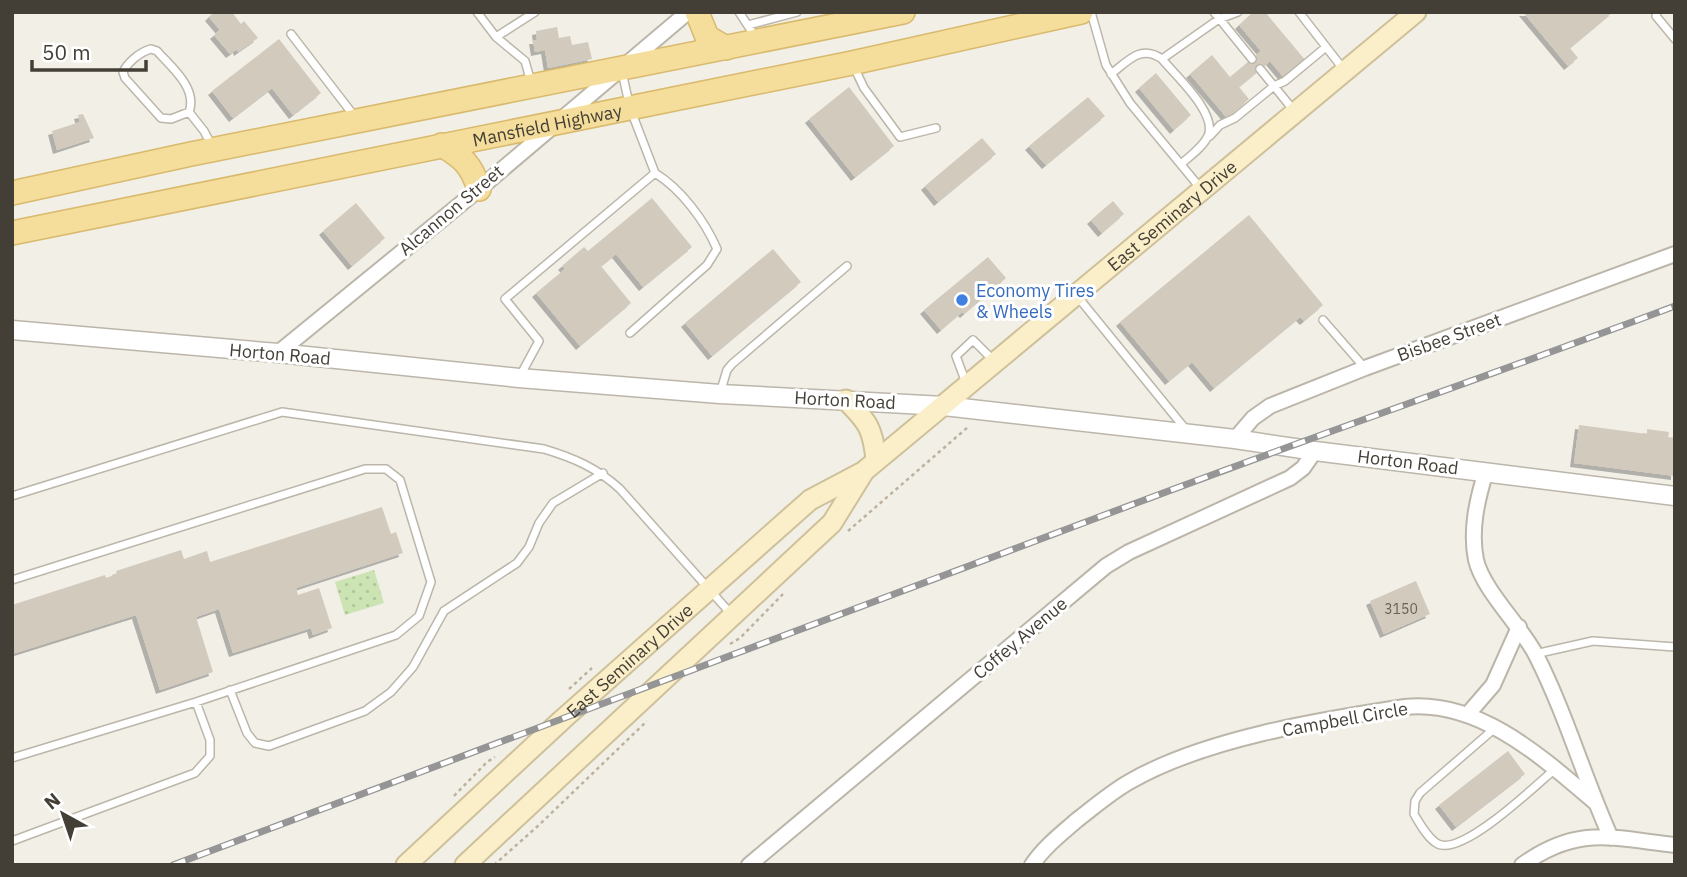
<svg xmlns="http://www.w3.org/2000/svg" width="1687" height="877" font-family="'IBM Plex Sans',sans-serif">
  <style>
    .park { fill: url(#park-dots) }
    .building { fill: #d2cabd; filter: url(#shadow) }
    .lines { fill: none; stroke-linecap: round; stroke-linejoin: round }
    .service-casing { stroke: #bcb6aa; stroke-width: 10 }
    .minor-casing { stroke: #bcb6aa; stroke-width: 18 }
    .tertiary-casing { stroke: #bcb6aa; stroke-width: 21 }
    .secondary-casing { stroke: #cec19a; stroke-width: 23 }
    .primary-casing { stroke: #d9ba6d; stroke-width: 26 }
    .path { stroke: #bdb29d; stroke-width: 2.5; stroke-dasharray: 3.5 3.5; stroke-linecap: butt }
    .service { stroke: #fff; stroke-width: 7 }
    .minor { stroke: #fff; stroke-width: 14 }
    .tertiary { stroke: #fff; stroke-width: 18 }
    .secondary { stroke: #faefc9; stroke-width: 19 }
    .primary { stroke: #f5dd9c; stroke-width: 23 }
    .rail-casing { stroke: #959595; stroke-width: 7 }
    .rail { stroke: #fff; stroke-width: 4.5; stroke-dasharray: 13; stroke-linecap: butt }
    .shop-dot { fill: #3f7fe0; stroke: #fff; stroke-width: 2.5 }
    .labels { text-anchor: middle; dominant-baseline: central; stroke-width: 6; stroke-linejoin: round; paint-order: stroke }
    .number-label { font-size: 14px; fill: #686258 }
    .street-label { font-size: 18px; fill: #443f36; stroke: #fff }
    .shop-label { font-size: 18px; fill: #366cbe; stroke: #fff; text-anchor: start }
  </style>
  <defs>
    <pattern id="park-dots" width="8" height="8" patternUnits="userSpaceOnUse" patternTransform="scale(1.75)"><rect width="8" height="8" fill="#cce3b3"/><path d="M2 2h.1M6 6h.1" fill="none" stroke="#b0c49b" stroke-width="1.8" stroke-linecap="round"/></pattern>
    <filter id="shadow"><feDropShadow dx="-4" dy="4" stdDeviation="0" flood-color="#0004"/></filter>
  </defs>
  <rect width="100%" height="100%" fill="#f2efe7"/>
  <path class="park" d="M 374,570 L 384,603 L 345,615 L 335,582 Z"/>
  <path class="building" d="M 214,12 L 232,12 L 241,24 L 244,21 L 258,38 L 238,52 L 237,49 L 230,54 L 214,35 L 220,30 L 209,17 Z
    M 1253,12 L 1265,12 L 1306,61 L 1285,79 L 1270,61 L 1239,87 L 1249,99 L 1227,118 L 1190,74 L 1212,55 L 1230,77 L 1261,51 L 1239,25 Z
    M 1523,12 L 1613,12 L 1570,48 L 1578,58 L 1568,66 Z
    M 557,27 L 559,38 L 570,36 L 572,45 L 588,42 L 592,59 L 548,68 L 545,50 L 535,52 L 533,40 L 537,40 L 536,31 Z
    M 279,39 L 321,93 L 293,115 L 272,88 L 233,118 L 212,91 Z
    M 1156,73 L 1191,115 L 1174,130 L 1139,88 Z
    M 849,87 L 894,146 L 855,177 L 809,119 Z
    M 1088,97 L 1105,116 L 1046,165 L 1029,146 Z
    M 83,114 L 94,138 L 57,150 L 52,131 L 80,122 L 78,115 Z
    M 982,138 L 996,154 L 938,202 L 925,186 Z
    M 652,198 L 692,247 L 643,287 L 616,254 L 601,266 L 631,303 L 580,346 L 536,293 L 565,269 L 562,266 L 584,247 L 588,251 Z
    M 1113,201 L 1124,214 L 1102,233 L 1091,220 Z
    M 356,203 L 385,238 L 352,266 L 323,231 Z
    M 1249,215 L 1323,305 L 1304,321 L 1300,317 L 1214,388 L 1192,362 L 1169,381 L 1120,322 Z
    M 773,249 L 801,282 L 712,356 L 685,323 Z
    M 988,257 L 1006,278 L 964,314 L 962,312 L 941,330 L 924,310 Z
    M 1579,425 L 1647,434 L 1647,429 L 1669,432 L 1668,437 L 1675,438 L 1675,476 L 1574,463 Z
    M 382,507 L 391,534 L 396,532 L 403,553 L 296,588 L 298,595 L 319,588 L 332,628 L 313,635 L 311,628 L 233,653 L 219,609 L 196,617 L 213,672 L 160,690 L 136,615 L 12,654 L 12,605 L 105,575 L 106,578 L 117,574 L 116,571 L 181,550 L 184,559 L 207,551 L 210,562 Z
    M 1416,581 L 1430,614 L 1384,634 L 1370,601 Z
    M 1508,751 L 1525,774 L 1456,827 L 1439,805 Z"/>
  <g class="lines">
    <defs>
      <path id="service" d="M 477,12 L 496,37 L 525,61 L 531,82
        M 739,12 L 756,38
        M 1091,12 L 1106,65 L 1130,103 L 1202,190
        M 1214,12 L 1252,59
        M 1299,12 L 1344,70
        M 1657,12 L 1656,16 L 1675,39
        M 748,25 L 797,12
        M 291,34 L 355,117
        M 496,37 L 535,12
        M 151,49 L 157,51 C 171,67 198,88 189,112 L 171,119 L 161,118 L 125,78 L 123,72 C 128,62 140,52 151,49 Z
        M 1162,59 L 1219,19 L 1238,12
        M 854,67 L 864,88 L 900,137 L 936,128
        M 1260,69 L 1295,112
        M 1111,74 C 1128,61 1141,44 1162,59 C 1176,76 1218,114 1208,136 C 1203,147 1190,156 1181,164
        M 189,112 L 204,131 L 212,146
        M 1210,136 L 1220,125 L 1235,118 L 1274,86 L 1285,81 L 1326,47
        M 1077,296 L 1187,431
        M 1323,320 L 1364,367
        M 630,333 L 707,265 L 717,249 C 705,221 681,189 655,173
        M 520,376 L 539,341 L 505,299 L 655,173 L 630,108 L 622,72
        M 966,383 L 956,356 L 973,340 L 994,361
        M 720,393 L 727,370 L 732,364 L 847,266
        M 12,496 L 282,412 L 544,449 C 574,458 597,468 620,489 L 732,615
        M 12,580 L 365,469 L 386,469 L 400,480 L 431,582 L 419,616 L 396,635 L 196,702 L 12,758
        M 1535,654 L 1593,641 L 1675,647
        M 230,690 L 247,733 L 255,743 L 269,746 L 365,711 L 391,692 L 413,667 L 444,611 L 517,563 L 529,547 L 539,523 L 553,503 L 603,473
        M 1495,728 L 1420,793 L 1415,801 L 1414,814 C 1420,824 1428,839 1438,844 C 1463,856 1536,785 1555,769
        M 12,841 L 195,773 L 210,756 L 210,740 L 196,702"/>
      <path id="minor" d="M 278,353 L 479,189 L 688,12
        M 1235,439 L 1253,418 L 1270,406 L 1365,368 L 1675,254
        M 1486,471 C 1477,500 1470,530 1476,560 C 1483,590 1521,626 1536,655 C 1566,714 1584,778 1611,838
        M 1468,714 L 1493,685 L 1519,627
        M 749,865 L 1106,566 L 1129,552 L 1290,478 L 1303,468 L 1315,451
        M 1032,865 C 1044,847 1061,834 1077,820 C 1094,807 1110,793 1129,782 C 1203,739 1319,720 1405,707 C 1479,699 1543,758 1596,803
        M 1522,865 C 1578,825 1611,838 1675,845"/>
      <path id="tertiary" d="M 12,330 L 278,353 L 519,378 L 720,394 L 944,406 L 1235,439 L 1315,451 L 1675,496"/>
      <g id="secondary">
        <path d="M 846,400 C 868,422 873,429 876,460"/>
        <path id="s1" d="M 406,865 L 563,719 L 810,500 L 863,472 L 1416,12"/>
        <path d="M 465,865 L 832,523 L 863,473"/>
      </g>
      <g id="primary">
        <path d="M 697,12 L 707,37 L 726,48"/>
        <path d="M 442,145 C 463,158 471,164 479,189"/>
        <path d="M 12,193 L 191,154 L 903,12"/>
        <path id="s2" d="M 12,233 L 852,63 L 1081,12"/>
      </g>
    </defs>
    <use href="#service" class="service-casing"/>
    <use href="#minor" class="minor-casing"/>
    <use href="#tertiary" class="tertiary-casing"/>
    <use href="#secondary" class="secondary-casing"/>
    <use href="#primary" class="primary-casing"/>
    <path class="path" d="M 848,531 L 968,427
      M 730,644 L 740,638 L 783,594
      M 569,689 L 592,668
      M 454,796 L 487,762 L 495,757
      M 494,865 L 539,825 L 647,721"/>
    <use href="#service" class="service"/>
    <use href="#minor" class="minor"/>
    <use href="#tertiary" class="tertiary"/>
    <use href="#secondary" class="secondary"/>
    <use href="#primary" class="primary"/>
    <defs>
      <path id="rail" d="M 173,865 L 1139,502 C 1317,435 1497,373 1675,306"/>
    </defs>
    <use href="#rail" class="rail-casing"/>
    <use href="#rail" class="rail"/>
  </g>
  <circle class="shop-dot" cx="962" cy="300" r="7"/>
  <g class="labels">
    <g class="number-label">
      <text x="1401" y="609">3150</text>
    </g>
    <g class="street-label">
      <text stroke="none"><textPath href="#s2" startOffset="546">Mansfield Highway</textPath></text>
      <text transform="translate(451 210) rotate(-40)">Alcannon Street</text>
      <text stroke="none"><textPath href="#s1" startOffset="1006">East Seminary Drive</textPath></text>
      <text transform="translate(1449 337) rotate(-20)">Bisbee Street</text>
      <text transform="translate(280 354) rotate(5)">Horton Road</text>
      <text transform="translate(845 400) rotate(3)">Horton Road</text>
      <text transform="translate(1408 462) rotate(7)">Horton Road</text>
      <text transform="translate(1020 638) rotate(-40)">Coffey Avenue</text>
      <text stroke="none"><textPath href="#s1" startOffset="303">East Seminary Drive</textPath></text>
      <text transform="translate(1345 719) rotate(-10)">Campbell Circle</text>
    </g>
    <g class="shop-label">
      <text x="976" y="290">Economy Tires<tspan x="976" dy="21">&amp; Wheels</tspan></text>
    </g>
  </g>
  <rect width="1687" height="877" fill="none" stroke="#443f36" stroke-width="28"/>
  <g transform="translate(63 814) rotate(320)" stroke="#ffffff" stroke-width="5" paint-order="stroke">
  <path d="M0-5L12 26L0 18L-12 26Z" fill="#443f36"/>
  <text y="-10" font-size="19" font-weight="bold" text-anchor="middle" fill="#443f36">N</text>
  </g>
  <path d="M32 60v10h114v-10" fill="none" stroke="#443f36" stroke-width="3.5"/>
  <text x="42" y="60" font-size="21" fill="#443f36" stroke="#ffffff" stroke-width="5" paint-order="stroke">50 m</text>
</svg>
